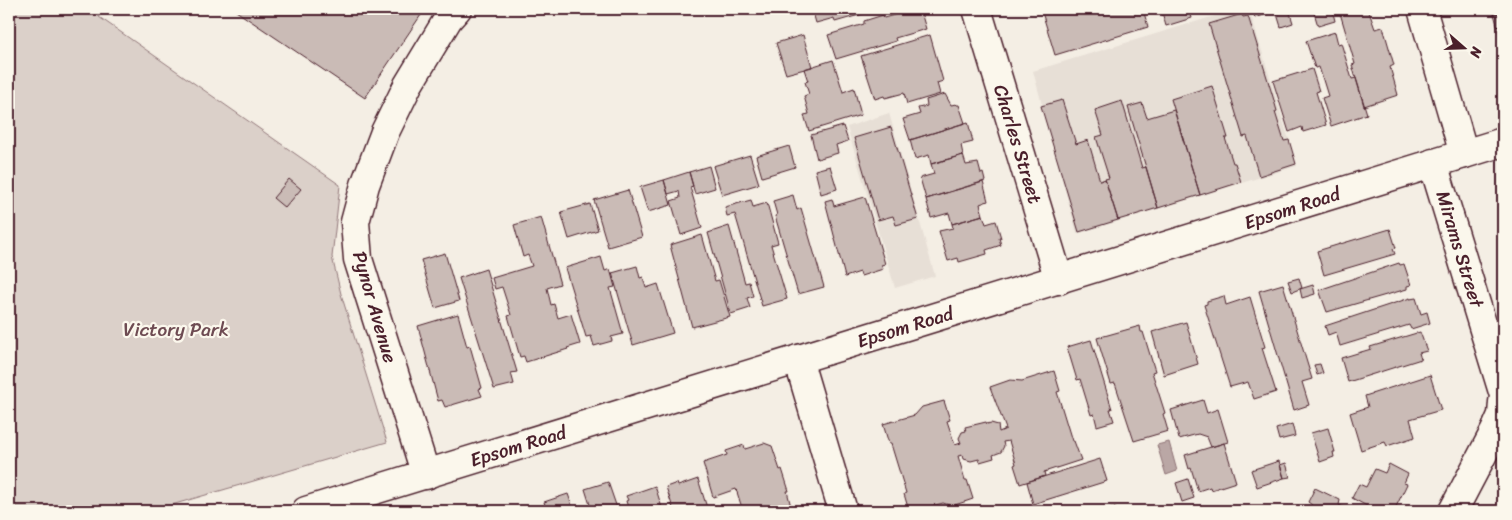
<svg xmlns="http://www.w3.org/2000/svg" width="1512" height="520" font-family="Sriracha,sans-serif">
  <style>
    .built { fill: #e7dfd6 }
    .green { fill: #dbd0c9; stroke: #92787a }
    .water { fill: #baa7a5; stroke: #8d7174 }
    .building { fill: #cabbb6; stroke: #4a1f2b }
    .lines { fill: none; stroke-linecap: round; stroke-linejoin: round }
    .minor-casing { stroke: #4a1f2b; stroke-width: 31 }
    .major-casing { stroke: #4a1f2b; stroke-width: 31 }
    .minor { stroke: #fbf7ec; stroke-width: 28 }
    .major { stroke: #fbf7ec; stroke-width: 28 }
    .labels { text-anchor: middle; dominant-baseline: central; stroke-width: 4.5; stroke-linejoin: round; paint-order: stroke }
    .street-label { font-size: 19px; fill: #4a1f2b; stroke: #fbf7ec }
    .park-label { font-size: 19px; fill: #6e4b52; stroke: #fbf7ec }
  </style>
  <rect width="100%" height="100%" fill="#f4eee4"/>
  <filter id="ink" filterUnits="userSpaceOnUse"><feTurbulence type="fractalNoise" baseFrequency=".02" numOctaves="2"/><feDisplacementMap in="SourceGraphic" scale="10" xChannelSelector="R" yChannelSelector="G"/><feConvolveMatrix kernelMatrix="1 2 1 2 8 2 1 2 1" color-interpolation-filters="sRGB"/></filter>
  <g filter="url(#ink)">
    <path class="built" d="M 1238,9 L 1249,9 L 1297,166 L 1077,234 L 1033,71 Z
      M 889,113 L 935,276 L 895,288 L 847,127 Z"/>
    <path class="green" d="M 9,9 L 97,9 L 99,17 L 340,185 L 332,257 L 341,294 L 387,442 L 151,511 L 9,511 Z"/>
    <path class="water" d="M 1169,442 L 1177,471 L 1166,475 L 1157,445 Z"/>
    <path class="building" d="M 233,9 L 425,9 L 365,98 Z
      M 812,9 L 880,9 L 835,22 L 834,18 L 816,23 Z
      M 914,9 L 920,9 L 926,29 L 895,38 L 896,41 L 836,59 L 828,35 L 864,24 L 864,21 L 883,15 L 884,18 Z
      M 1053,9 L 1143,9 L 1148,27 L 1055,55 L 1042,12 Z
      M 1161,9 L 1189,9 L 1192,18 L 1166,26 Z
      M 1252,9 L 1269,9 L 1270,13 L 1255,18 Z
      M 1269,9 L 1288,9 L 1271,14 Z
      M 1313,9 L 1332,9 L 1335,21 L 1318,26 Z
      M 1352,9 L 1368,9 L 1375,29 L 1383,27 L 1394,65 L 1390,67 L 1398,95 L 1364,106 L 1352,65 L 1355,64 L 1340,13 Z
      M 1492,9 L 1503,9 L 1503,12 L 1494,14 Z
      M 1289,10 L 1293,23 L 1281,27 L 1277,14 Z
      M 1503,12 L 1503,38 L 1501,39 L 1494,14 Z
      M 1242,14 L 1243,17 L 1248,16 L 1273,97 L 1277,111 L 1275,112 L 1284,141 L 1289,140 L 1296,164 L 1259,176 L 1247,136 L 1243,137 L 1209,24 Z
      M 1335,32 L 1338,44 L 1341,43 L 1352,79 L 1356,78 L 1367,114 L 1331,126 L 1322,98 L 1328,96 L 1319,67 L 1315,68 L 1306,41 Z
      M 803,35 L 812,67 L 786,74 L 776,43 Z
      M 930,35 L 943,81 L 937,83 L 940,94 L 907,104 L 904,93 L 885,98 L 884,96 L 875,99 L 861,56 Z
      M 833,60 L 843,92 L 854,88 L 861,115 L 809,131 L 804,115 L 809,114 L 804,96 L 809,94 L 805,82 L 808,81 L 804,69 Z
      M 1312,69 L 1319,91 L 1316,92 L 1326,125 L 1303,132 L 1302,127 L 1289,132 L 1273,81 Z
      M 1212,86 L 1228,138 L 1225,138 L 1233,163 L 1235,163 L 1241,182 L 1200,195 L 1171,99 Z
      M 945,94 L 951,105 L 956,104 L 957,105 L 959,105 L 965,123 L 910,140 L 903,119 L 920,114 L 918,108 L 927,106 L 926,100 Z
      M 1062,100 L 1076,144 L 1088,140 L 1100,181 L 1105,179 L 1118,220 L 1079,232 L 1041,106 Z
      M 1122,101 L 1142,168 L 1146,167 L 1158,208 L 1118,220 L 1105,179 L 1109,178 L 1096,137 L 1103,135 L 1095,110 Z
      M 1142,103 L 1147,118 L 1174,110 L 1200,195 L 1158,208 L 1128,107 Z
      M 968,122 L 973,142 L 961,145 L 963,155 L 931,164 L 929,155 L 915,159 L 910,140 Z
      M 843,126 L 848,141 L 836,145 L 838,153 L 817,159 L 811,135 Z
      M 891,127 L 918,219 L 896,225 L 893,216 L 878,220 L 854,138 Z
      M 789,146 L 795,167 L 762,177 L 756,156 Z
      M 750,155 L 759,184 L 722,195 L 713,166 Z
      M 963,155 L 966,165 L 978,163 L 981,174 L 983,173 L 985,181 L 926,199 L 920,178 L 934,174 L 931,164 Z
      M 709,166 L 715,188 L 695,194 L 689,172 Z
      M 830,166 L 837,189 L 821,194 L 815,170 Z
      M 689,172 L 693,186 L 690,187 L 702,228 L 681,235 L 671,201 L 680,198 L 679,191 L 668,194 L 664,180 Z
      M 289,179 L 301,189 L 285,208 L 273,198 Z
      M 664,180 L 671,205 L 648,212 L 640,187 Z
      M 983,182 L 988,201 L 980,204 L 983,215 L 952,224 L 949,213 L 931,218 L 926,199 Z
      M 628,190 L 642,237 L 608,247 L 594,200 Z
      M 793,195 L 797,210 L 801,208 L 824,287 L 798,294 L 775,216 L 777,215 L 773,201 Z
      M 865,197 L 885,264 L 881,265 L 883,269 L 861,276 L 860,272 L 845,277 L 825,201 L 832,199 L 834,206 Z
      M 751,200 L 753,207 L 767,203 L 778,243 L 771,245 L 787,299 L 762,306 L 735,214 L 727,216 L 725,207 Z
      M 590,204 L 598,230 L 569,239 L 561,212 Z
      M 983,215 L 986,224 L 996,221 L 1001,238 L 999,238 L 1001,245 L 986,250 L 987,254 L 959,262 L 958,258 L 948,261 L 939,231 L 953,228 L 952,224 Z
      M 541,217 L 560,284 L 547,288 L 551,305 L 554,304 L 558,318 L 571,314 L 580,344 L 567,348 L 568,349 L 526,362 L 524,356 L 520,357 L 508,316 L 511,315 L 502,287 L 495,289 L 492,278 L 532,266 L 528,255 L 523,257 L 514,225 Z
      M 729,226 L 745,283 L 749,282 L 753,296 L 747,298 L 750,308 L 731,314 L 708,233 Z
      M 1390,229 L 1396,248 L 1393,249 L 1395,254 L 1324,275 L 1317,251 Z
      M 702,235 L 715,281 L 719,280 L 730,317 L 692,327 L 670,245 Z
      M 445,253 L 459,301 L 435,308 L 421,260 Z
      M 601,257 L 605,271 L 610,269 L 615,287 L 610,288 L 623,334 L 611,337 L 612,341 L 594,346 L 591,336 L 586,337 L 565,268 Z
      M 1399,263 L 1400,265 L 1404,264 L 1411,285 L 1407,286 L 1407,289 L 1327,312 L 1319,290 Z
      M 637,266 L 640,278 L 643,277 L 646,288 L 658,284 L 673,333 L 633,345 L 612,273 Z
      M 486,269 L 517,372 L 511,373 L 514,384 L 494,389 L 459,278 Z
      M 1299,278 L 1302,288 L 1292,292 L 1288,281 Z
      M 1283,284 L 1312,379 L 1302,382 L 1309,405 L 1294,410 L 1259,291 Z
      M 1313,285 L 1315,294 L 1302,298 L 1300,289 Z
      M 1224,296 L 1226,305 L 1250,297 L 1265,347 L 1262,348 L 1276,392 L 1254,399 L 1248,382 L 1230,387 L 1204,305 L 1207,304 L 1207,301 Z
      M 1410,298 L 1410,299 L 1416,298 L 1421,314 L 1427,312 L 1430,323 L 1411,329 L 1409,325 L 1340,346 L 1336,332 L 1328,335 L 1325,326 Z
      M 458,314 L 467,347 L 470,346 L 482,388 L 479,389 L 482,396 L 445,407 L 442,400 L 438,401 L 418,326 Z
      M 1186,322 L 1198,364 L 1164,375 L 1152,332 Z
      M 1140,326 L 1141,332 L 1143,332 L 1155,371 L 1152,372 L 1165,413 L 1163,414 L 1168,431 L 1134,441 L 1115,383 L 1111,384 L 1097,338 Z
      M 1420,332 L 1427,351 L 1419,353 L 1421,359 L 1348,382 L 1341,358 L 1371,349 L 1370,347 Z
      M 1091,340 L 1112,409 L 1110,409 L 1114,421 L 1097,426 L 1094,414 L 1091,415 L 1080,379 L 1077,380 L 1067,347 Z
      M 1320,364 L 1323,373 L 1317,375 L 1314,365 Z
      M 1054,371 L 1060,391 L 1057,392 L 1072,441 L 1074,441 L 1081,460 L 1044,472 L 1045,476 L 1020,484 L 1014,465 L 1016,464 L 1009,441 L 1003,442 L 1004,446 L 1001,452 L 993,455 L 994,458 L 980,462 L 979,459 L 971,461 L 964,459 L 963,455 L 958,456 L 965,480 L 967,480 L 973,499 L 952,506 L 943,503 L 929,507 L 928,511 L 909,511 L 904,494 L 906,493 L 891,444 L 889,444 L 883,424 L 915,415 L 922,407 L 944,401 L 950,420 L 947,421 L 955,445 L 961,443 L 959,438 L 962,432 L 966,431 L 965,427 L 986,422 L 987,424 L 991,423 L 998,425 L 999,432 L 1006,429 L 990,387 L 1010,380 L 1022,381 Z
      M 1430,375 L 1441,410 L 1410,419 L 1415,437 L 1387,446 L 1385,442 L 1361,450 L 1350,413 L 1368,407 L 1365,396 Z
      M 1203,400 L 1207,413 L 1218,409 L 1228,442 L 1211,447 L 1207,437 L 1198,434 L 1179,439 L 1171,410 Z
      M 1292,424 L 1295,436 L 1279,440 L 1276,429 Z
      M 1328,428 L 1335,452 L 1333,452 L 1334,457 L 1320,462 L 1311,433 Z
      M 764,443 L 772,446 L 780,470 L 782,469 L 789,491 L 787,491 L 792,511 L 743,511 L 736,489 L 713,497 L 703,463 L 727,455 L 726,451 L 744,445 L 745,449 Z
      M 1224,443 L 1236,482 L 1211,490 L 1210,487 L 1198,491 L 1191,468 L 1189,469 L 1185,455 Z
      M 1100,459 L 1107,481 L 1033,504 L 1027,482 Z
      M 1279,461 L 1284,478 L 1257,487 L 1251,470 Z
      M 1286,463 L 1290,477 L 1284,478 L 1280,465 Z
      M 1389,464 L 1408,474 L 1404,483 L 1407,484 L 1394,511 L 1376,511 L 1352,498 L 1359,484 L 1366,487 L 1375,469 L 1385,473 Z
      M 698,479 L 708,511 L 674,511 L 666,487 L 677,483 L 678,486 Z
      M 1188,479 L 1194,498 L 1182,502 L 1176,483 Z
      M 608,482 L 618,511 L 592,511 L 585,489 Z
      M 655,486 L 663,511 L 629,511 L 626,501 L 628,500 L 626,496 Z
      M 1315,488 L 1340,500 L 1339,505 L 1352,511 L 1309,511 L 1312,505 L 1308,502 Z
      M 568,494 L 574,511 L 547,511 L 544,502 Z
      M 1115,507 L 1116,511 L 1101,511 Z"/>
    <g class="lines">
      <defs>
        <path id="minor" d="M 977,9 L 1059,280
          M 1422,9 L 1464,154
          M 1433,163 L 1503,392
          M 798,359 L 843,511
          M 426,475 L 358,259 L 355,222 L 365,185 L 385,132 L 408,85 L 448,19 L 457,9
          M 1453,511 L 1495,431 L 1502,415 L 1503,402"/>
        <path id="major" d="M 306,511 L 1503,142"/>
      </defs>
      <use href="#minor" class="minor-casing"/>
      <use href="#major" class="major-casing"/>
      <use href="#minor" class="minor"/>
      <use href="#major" class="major"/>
    </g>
  </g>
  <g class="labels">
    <g class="street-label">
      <text transform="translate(1018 144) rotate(73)">Charles Street</text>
      <text transform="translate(1292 208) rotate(-18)">Epsom Road</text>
      <text transform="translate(1460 249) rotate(73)">Mirams Street</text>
      <text transform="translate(375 307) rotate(74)">Pynor Avenue</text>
      <text transform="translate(905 327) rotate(-17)">Epsom Road</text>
      <text transform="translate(518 446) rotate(-17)">Epsom Road</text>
    </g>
    <g class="park-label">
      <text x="176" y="329">Victory Park</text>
    </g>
  </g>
  <rect width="1512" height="520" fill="none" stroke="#fbf7ec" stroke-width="30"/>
  <rect x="15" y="15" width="1482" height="490" fill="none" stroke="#4a1f2b" stroke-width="2" filter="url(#ink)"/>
  <g transform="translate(1464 48) rotate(110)" stroke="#fbf7ec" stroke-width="4" paint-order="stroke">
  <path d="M0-4L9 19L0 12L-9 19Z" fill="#4a1f2b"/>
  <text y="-8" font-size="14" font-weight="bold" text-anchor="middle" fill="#4a1f2b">N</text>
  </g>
</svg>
